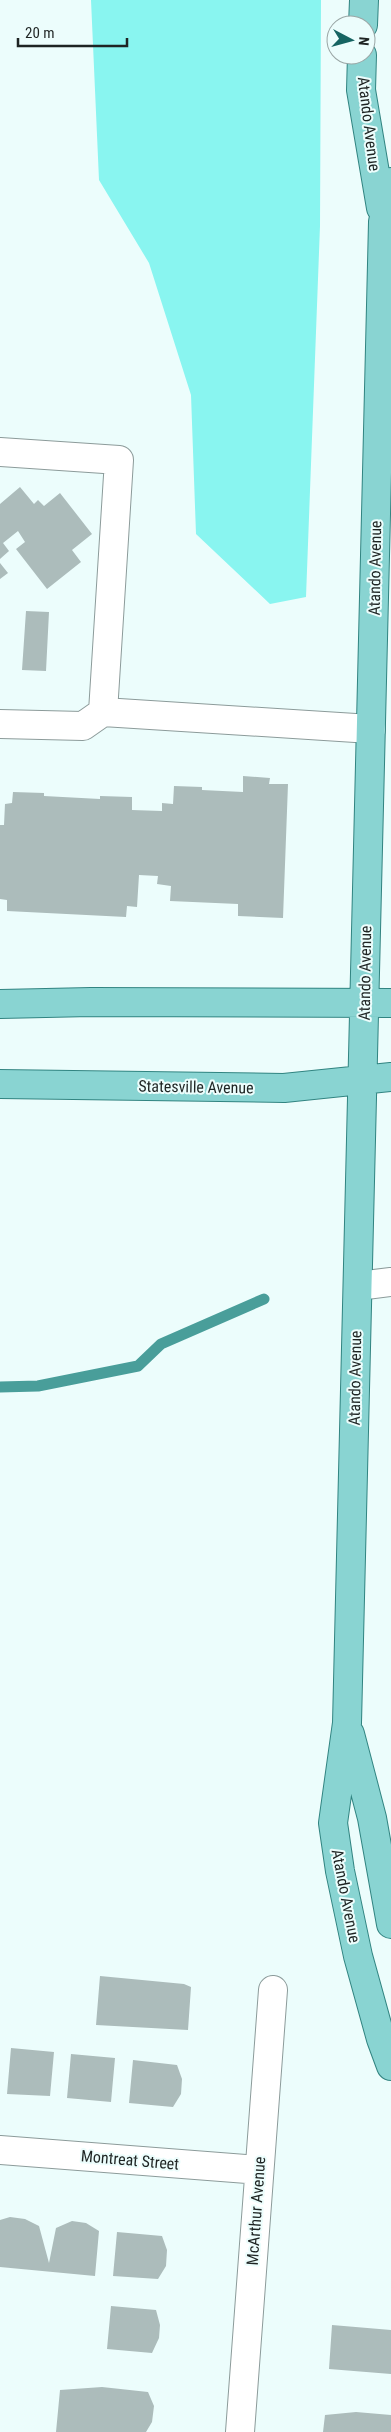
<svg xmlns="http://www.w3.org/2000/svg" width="391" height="2432" font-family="'Roboto Condensed',sans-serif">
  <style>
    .green { fill: #89f5f0 }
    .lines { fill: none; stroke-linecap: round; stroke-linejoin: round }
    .stream { stroke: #499e9a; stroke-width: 11 }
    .building { fill: #acbcbb }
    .minor-casing { stroke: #8c9b9a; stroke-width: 30 }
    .major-casing { stroke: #318481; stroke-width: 30 }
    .minor { stroke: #fff; stroke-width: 28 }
    .major { stroke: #89d4d2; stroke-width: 28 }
    .labels { text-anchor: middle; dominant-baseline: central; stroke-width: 4; stroke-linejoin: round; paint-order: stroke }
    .street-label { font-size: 16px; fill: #1e2423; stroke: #ecfdfc }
  </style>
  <rect width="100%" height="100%" fill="#ecfdfc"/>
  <path class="green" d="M 91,0 L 321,0 L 320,226 L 306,597 L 270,604 L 196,534 L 191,395 L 149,263 L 99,180 Z"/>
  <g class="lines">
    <path class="stream" d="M 0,1387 L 38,1386 L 138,1366 L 161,1344 L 264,1299"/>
  </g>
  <path class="building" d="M 20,487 L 34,504 L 38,500 L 44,506 L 60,493 L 92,534 L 72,550 L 81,562 L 47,589 L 16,549 L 25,542 L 18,531 L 3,543 L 9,551 L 0,559 L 0,504 Z
    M 0,563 L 8,573 L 0,579 Z
    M 26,611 L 49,612 L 46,671 L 22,670 Z
    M 243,776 L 270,778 L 269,784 L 288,784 L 283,918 L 238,916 L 238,904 L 170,901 L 171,886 L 157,884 L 158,876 L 139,875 L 137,907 L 127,906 L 126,917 L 7,911 L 7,900 L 0,899 L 0,825 L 4,825 L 5,804 L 12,803 L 13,792 L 44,793 L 44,796 L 100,799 L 100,796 L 132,797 L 132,810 L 162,811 L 162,803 L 173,804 L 174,786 L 202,787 L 202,790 L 243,792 Z
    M 100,1976 L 184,1984 L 191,1987 L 188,2030 L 96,2025 Z
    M 11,2048 L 54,2052 L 50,2096 L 7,2094 Z
    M 71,2054 L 115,2058 L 111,2102 L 67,2098 Z
    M 133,2060 L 177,2065 L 182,2079 L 181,2094 L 173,2107 L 129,2103 Z
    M 10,2217 L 25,2219 L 39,2226 L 49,2263 L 56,2228 L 72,2221 L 86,2223 L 99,2231 L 95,2276 L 0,2267 L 0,2220 Z
    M 117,2232 L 162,2236 L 167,2250 L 166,2266 L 158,2279 L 113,2276 Z
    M 111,2306 L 156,2310 L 160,2325 L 159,2338 L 152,2353 L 107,2349 Z
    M 332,2325 L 391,2330 L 391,2374 L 329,2369 Z
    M 102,2387 L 148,2392 L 154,2406 L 152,2422 L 146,2432 L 56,2432 L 60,2390 Z
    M 356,2412 L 391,2415 L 391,2432 L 323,2432 L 325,2415 Z"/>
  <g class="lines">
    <defs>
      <path id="minor" d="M 0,452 L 119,460 L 103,712 L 371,729
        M 0,724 L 83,726 L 103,712
        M 358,1286 L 391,1282
        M 0,2150 L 259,2170
        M 240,2432 L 273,1990"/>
      <path id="major" d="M 363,25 L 364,0
        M 362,55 L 361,90 L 381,208
        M 391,182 L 383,222 L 347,1723 L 333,1823 L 340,1871 L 358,1956 L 381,2039 L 391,2066
        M 0,1004 L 91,1002 L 391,1003
        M 0,1084 L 284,1088 L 391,1077
        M 350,1734 L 372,1818 L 391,1924"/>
    </defs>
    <use href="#minor" class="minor-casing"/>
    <use href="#major" class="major-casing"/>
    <use href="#minor" class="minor"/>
    <use href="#major" class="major"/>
  </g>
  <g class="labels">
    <g class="street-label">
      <text transform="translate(369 124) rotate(83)">Atando Avenue</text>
      <text transform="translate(375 568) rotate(-89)">Atando Avenue</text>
      <text transform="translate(365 973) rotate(-89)">Atando Avenue</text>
      <text transform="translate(196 1087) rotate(1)">Statesville Avenue</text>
      <text transform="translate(355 1378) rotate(-89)">Atando Avenue</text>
      <text transform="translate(346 1896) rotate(79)">Atando Avenue</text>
      <text transform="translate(130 2160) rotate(5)">Montreat Street</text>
      <text transform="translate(256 2211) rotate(-86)">McArthur Avenue</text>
    </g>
  </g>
  <g transform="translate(351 40) rotate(96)"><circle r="24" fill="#ecfdfc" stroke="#9aa6a5"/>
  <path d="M0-4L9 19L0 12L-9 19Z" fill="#166462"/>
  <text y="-8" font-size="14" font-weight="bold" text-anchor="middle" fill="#1e2423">N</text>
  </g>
  <path d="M18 38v8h109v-8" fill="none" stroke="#1e2423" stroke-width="2.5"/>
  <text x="25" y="38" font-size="15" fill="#1e2423" stroke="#ecfdfc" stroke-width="4" paint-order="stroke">20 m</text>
</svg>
